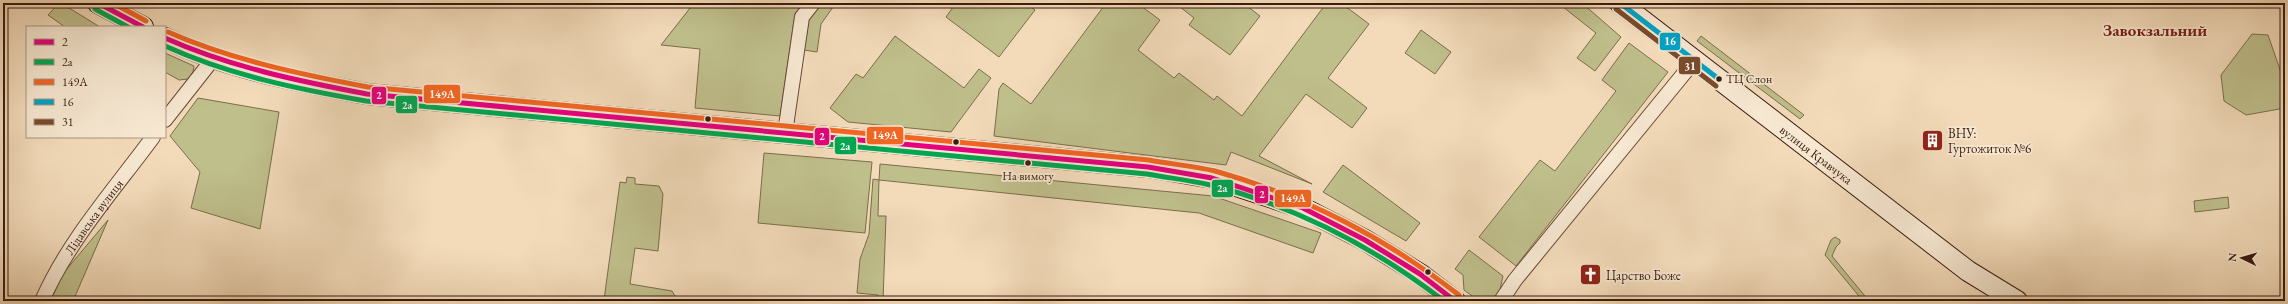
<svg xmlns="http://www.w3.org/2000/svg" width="2288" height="304" font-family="'EB Garamond',serif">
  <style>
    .green { fill: #bfbf8c; stroke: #7c6d4c }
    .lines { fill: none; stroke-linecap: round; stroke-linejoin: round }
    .street-casing { stroke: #684b38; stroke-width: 16 }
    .secondary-casing { stroke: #3a1b0d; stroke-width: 22 }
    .street { stroke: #f7e8d2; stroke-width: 14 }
    .secondary { stroke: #f7e8d2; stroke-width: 20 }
    .bus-1-casing { stroke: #f7e8d2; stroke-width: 8 }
    .bus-2-casing { stroke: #f7e8d2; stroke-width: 8 }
    .bus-3-casing { stroke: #f7e8d2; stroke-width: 8 }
    .bus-4-casing { stroke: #f7e8d2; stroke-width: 8 }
    .bus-5-casing { stroke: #f7e8d2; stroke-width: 8 }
    .bus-1 { stroke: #e5007d; stroke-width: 5 }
    .bus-2 { stroke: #00a651; stroke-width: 5 }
    .bus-3 { stroke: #f26522; stroke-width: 5 }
    .bus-4 { stroke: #03a2c4; stroke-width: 5 }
    .bus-5 { stroke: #7a4b2a; stroke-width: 5 }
    .bus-dot { fill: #3a1b0d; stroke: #f7e8d2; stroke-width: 1.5 }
    .labels { text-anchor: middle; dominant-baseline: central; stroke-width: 3.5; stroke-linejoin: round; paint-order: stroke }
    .bus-label { font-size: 12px; fill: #3a1b0d; stroke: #f7e8d2; text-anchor: start }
    .poi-label { font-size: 13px; fill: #3a1b0d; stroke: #f7e8d2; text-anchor: start }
    .street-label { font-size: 13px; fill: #3a1b0d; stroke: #f7e8d2 }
    .district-label { font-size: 17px; font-weight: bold; fill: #7a1f14; stroke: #f7e8d2 }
    .line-badge { stroke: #f7e8d2; stroke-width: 1.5 }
    .badge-label { font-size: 11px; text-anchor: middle; font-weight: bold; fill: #fff }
  </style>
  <rect width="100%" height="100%" fill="#f3dbba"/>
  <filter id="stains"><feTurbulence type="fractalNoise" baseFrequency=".005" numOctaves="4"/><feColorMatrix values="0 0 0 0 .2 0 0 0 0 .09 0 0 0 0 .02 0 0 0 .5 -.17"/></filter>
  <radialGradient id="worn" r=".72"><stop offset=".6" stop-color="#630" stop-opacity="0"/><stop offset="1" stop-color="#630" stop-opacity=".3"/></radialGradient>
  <path class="green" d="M 59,3 L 61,3 L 100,27 L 65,27 L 48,15 Z
    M 694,3 L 803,3 L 795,14 L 780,116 L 695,108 L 700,49 L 661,45 Z
    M 821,3 L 836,3 L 821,24 L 817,52 L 804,50 L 809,20 Z
    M 956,3 L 1026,3 L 1035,10 L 999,57 L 946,17 Z
    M 1100,3 L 1137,3 L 1160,20 L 1138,50 L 1174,78 L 1179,73 L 1214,100 L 1217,96 L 1242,116 L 1325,5 L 1323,3 L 1341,3 L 1369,24 L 1328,78 L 1367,108 L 1352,128 L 1306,94 L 1259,156 L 1312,184 L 1231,152 L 1226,165 L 994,136 L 999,89 L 1003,83 L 1031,104 L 1104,6 Z
    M 1175,3 L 1243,3 L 1260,16 L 1230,55 L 1189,25 L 1194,18 Z
    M 1558,3 L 1582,3 L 1621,37 L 1595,71 L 1577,58 L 1596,33 Z
    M 1421,30 L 1451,52 L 1435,74 L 1405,53 Z
    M 2252,34 L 2268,35 L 2285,84 L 2285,108 L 2246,115 L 2224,101 L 2221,75 Z
    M 895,36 L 964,88 L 979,69 L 991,78 L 951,132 L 848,122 L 830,108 L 856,74 L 863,78 Z
    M 1701,36 L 1804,115 L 1800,119 L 1697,41 Z
    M 1629,43 L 1668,72 L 1516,266 L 1479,237 L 1540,160 L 1555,171 L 1616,91 L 1602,80 Z
    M 165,53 L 194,66 L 193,72 L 188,79 L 179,80 L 165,72 Z
    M 198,98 L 279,112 L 260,229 L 191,208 L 200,172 L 170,136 Z
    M 764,153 L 872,162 L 865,233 L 758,223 Z
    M 880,164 L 1213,196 L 1321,233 L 1313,253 L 1199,213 L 879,180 L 878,216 L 886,216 L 883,301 L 877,301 L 878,295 L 857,293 L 860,259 L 869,234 L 873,179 L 879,180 Z
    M 1343,165 L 1420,223 L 1406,241 L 1323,192 Z
    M 627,177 L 635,178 L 635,184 L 659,186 L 663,194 L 658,251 L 635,248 L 630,284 L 672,291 L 678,301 L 604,300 L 620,182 L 626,183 Z
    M 2228,197 L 2229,208 L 2195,212 L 2194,201 Z
    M 108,220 L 73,301 L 51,301 L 61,276 Z
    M 1835,237 L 1840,240 L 1840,243 L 1836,247 L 1832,256 L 1869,301 L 1863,301 L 1825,255 L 1831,240 Z
    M 1469,250 L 1503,276 L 1499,294 L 1492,301 L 1479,301 L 1464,290 L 1463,275 L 1455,269 Z"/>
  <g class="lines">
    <defs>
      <g id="street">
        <path d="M 165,120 L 213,59"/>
        <path d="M 785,133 L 802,17 L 813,3"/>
        <path id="s1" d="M 42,301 C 68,241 114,190 153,137"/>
        <path d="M 1501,301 L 1515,280 L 1695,60"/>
      </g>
      <g id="secondary">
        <path d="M 98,3 L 143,27"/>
        <path id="s2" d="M 1620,3 L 1968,271 L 2017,301"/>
        <path d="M 165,38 C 228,69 298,81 367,94 L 1148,167 L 1212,178 L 1303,208 L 1365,240 L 1420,274 L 1455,301"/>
      </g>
    </defs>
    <use href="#street" class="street-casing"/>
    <use href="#secondary" class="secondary-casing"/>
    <use href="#street" class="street"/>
    <use href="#secondary" class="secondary"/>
    <defs>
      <path id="bus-1" d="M 98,3 L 143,27
        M 165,38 C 230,67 298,81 367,94 L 1148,167 L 1212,178 L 1303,208 L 1365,240 L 1420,274 L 1455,301"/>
      <path id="bus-2" d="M 95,9 L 128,27
        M 165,46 C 229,75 297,89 366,101 L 1147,174 C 1168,178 1190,180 1210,185 C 1295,206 1375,248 1444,301"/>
      <path id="bus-3" d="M 113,3 L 146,21
        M 168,32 C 232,60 299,74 368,87 L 1149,160 C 1170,164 1193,166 1215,171 C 1307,197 1384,237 1459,295"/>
      <path id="bus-4" d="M 1620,3 L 1720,80"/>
      <path id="bus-5" d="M 1616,9 L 1716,86"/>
    </defs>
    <use href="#bus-1" class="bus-1-casing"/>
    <use href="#bus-2" class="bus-2-casing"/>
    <use href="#bus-3" class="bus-3-casing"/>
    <use href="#bus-4" class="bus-4-casing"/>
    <use href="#bus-5" class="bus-5-casing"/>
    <use href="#bus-1" class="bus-1"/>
    <use href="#bus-2" class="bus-2"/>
    <use href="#bus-3" class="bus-3"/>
    <use href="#bus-4" class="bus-4"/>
    <use href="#bus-5" class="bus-5"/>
  </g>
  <defs>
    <symbol id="building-square" viewBox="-11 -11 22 22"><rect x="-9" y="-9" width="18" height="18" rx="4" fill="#8f2418" stroke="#f7e8d2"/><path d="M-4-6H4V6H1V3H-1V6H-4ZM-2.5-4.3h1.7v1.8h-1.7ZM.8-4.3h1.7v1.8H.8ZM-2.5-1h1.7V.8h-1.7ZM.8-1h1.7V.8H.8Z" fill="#fff"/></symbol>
    <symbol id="church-square" viewBox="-11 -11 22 22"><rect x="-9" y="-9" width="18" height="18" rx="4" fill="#8f2418" stroke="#f7e8d2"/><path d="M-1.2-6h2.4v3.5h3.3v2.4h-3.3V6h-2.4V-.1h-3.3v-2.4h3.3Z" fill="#fff"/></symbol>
  </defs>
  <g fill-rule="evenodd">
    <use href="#building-square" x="1920" y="128" width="25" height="25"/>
    <use href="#church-square" x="1578" y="262" width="25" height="25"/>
  </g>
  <g class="bus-dot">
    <circle cx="1719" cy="79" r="3.5"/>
    <circle cx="708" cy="119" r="3.5"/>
    <circle cx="956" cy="142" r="3.5"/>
    <circle cx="1028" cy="163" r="3.5"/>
    <circle cx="1428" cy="272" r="3.5"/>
  </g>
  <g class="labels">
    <g class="bus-label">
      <text x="1726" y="79">ТЦ Слон</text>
      <text x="1028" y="176" text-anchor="middle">На вимогу</text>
    </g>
    <g class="poi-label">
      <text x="1948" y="133">ВНУ:<tspan x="1948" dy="15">Гуртожиток №6</tspan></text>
      <text x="1606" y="275">Царство Боже</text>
    </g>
    <g class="street-label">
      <text stroke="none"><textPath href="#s2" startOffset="248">вулиця Кравчука</textPath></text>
      <text stroke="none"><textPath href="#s1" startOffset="99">Лідавська вулиця</textPath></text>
    </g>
    <g class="district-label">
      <text x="2155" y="30">Завокзальний</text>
    </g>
  </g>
  <g class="line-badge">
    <rect x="1659" y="32" width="22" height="19" rx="4" fill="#03a2c4"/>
    <rect x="1678" y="56" width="23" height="19" rx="4" fill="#7a4b2a"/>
    <rect x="423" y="84" width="38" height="20" rx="4" fill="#f26522"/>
    <rect x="371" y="86" width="16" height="19" rx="4" fill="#e5007d"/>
    <rect x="395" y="95" width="23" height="19" rx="4" fill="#00a651"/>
    <rect x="866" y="126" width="38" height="19" rx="4" fill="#f26522"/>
    <rect x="814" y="127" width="16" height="19" rx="4" fill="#e5007d"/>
    <rect x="834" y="136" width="23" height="19" rx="4" fill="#00a651"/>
    <rect x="1211" y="179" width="23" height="19" rx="4" fill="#00a651"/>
    <rect x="1254" y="185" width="15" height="19" rx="4" fill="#e5007d"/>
    <rect x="1274" y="189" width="38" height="19" rx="4" fill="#f26522"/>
  </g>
  <g class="badge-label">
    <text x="1670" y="45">16</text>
    <text x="1690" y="70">31</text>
    <text x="442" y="98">149А</text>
    <text x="379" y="99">2</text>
    <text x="407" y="109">2а</text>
    <text x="885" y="139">149А</text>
    <text x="822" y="140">2</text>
    <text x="845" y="150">2а</text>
    <text x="1222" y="192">2а</text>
    <text x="1262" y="198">2</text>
    <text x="1293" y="202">149А</text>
  </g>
  <rect width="2288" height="304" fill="none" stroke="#f3dbba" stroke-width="16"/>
  <rect x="4" y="4" width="2280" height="296" fill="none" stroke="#3a1b0d" stroke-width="2"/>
  <rect x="8" y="8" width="2272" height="288" fill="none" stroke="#3a1b0d"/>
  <rect x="26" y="26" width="140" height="112" fill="#f7e8d2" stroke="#ab9683"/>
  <rect x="34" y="39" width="20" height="6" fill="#e5007d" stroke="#ab9683"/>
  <text x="62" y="46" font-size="12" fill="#3a1b0d">2</text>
  <rect x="34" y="59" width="20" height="6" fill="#00a651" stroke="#ab9683"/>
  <text x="62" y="66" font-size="12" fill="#3a1b0d">2а</text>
  <rect x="34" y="79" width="20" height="6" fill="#f26522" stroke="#ab9683"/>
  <text x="62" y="86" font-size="12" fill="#3a1b0d">149А</text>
  <rect x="34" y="99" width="20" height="6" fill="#03a2c4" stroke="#ab9683"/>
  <text x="62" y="106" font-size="12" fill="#3a1b0d">16</text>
  <rect x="34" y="119" width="20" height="6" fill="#7a4b2a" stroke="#ab9683"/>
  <text x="62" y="126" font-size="12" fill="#3a1b0d">31</text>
  <g transform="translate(2242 258) rotate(275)" stroke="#f7e8d2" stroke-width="3" paint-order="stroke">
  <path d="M0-3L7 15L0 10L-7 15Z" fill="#3a1b0d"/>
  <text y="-6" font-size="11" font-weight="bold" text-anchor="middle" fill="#3a1b0d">N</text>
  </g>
  <rect width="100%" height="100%" filter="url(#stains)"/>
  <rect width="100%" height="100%" fill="url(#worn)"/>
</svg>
